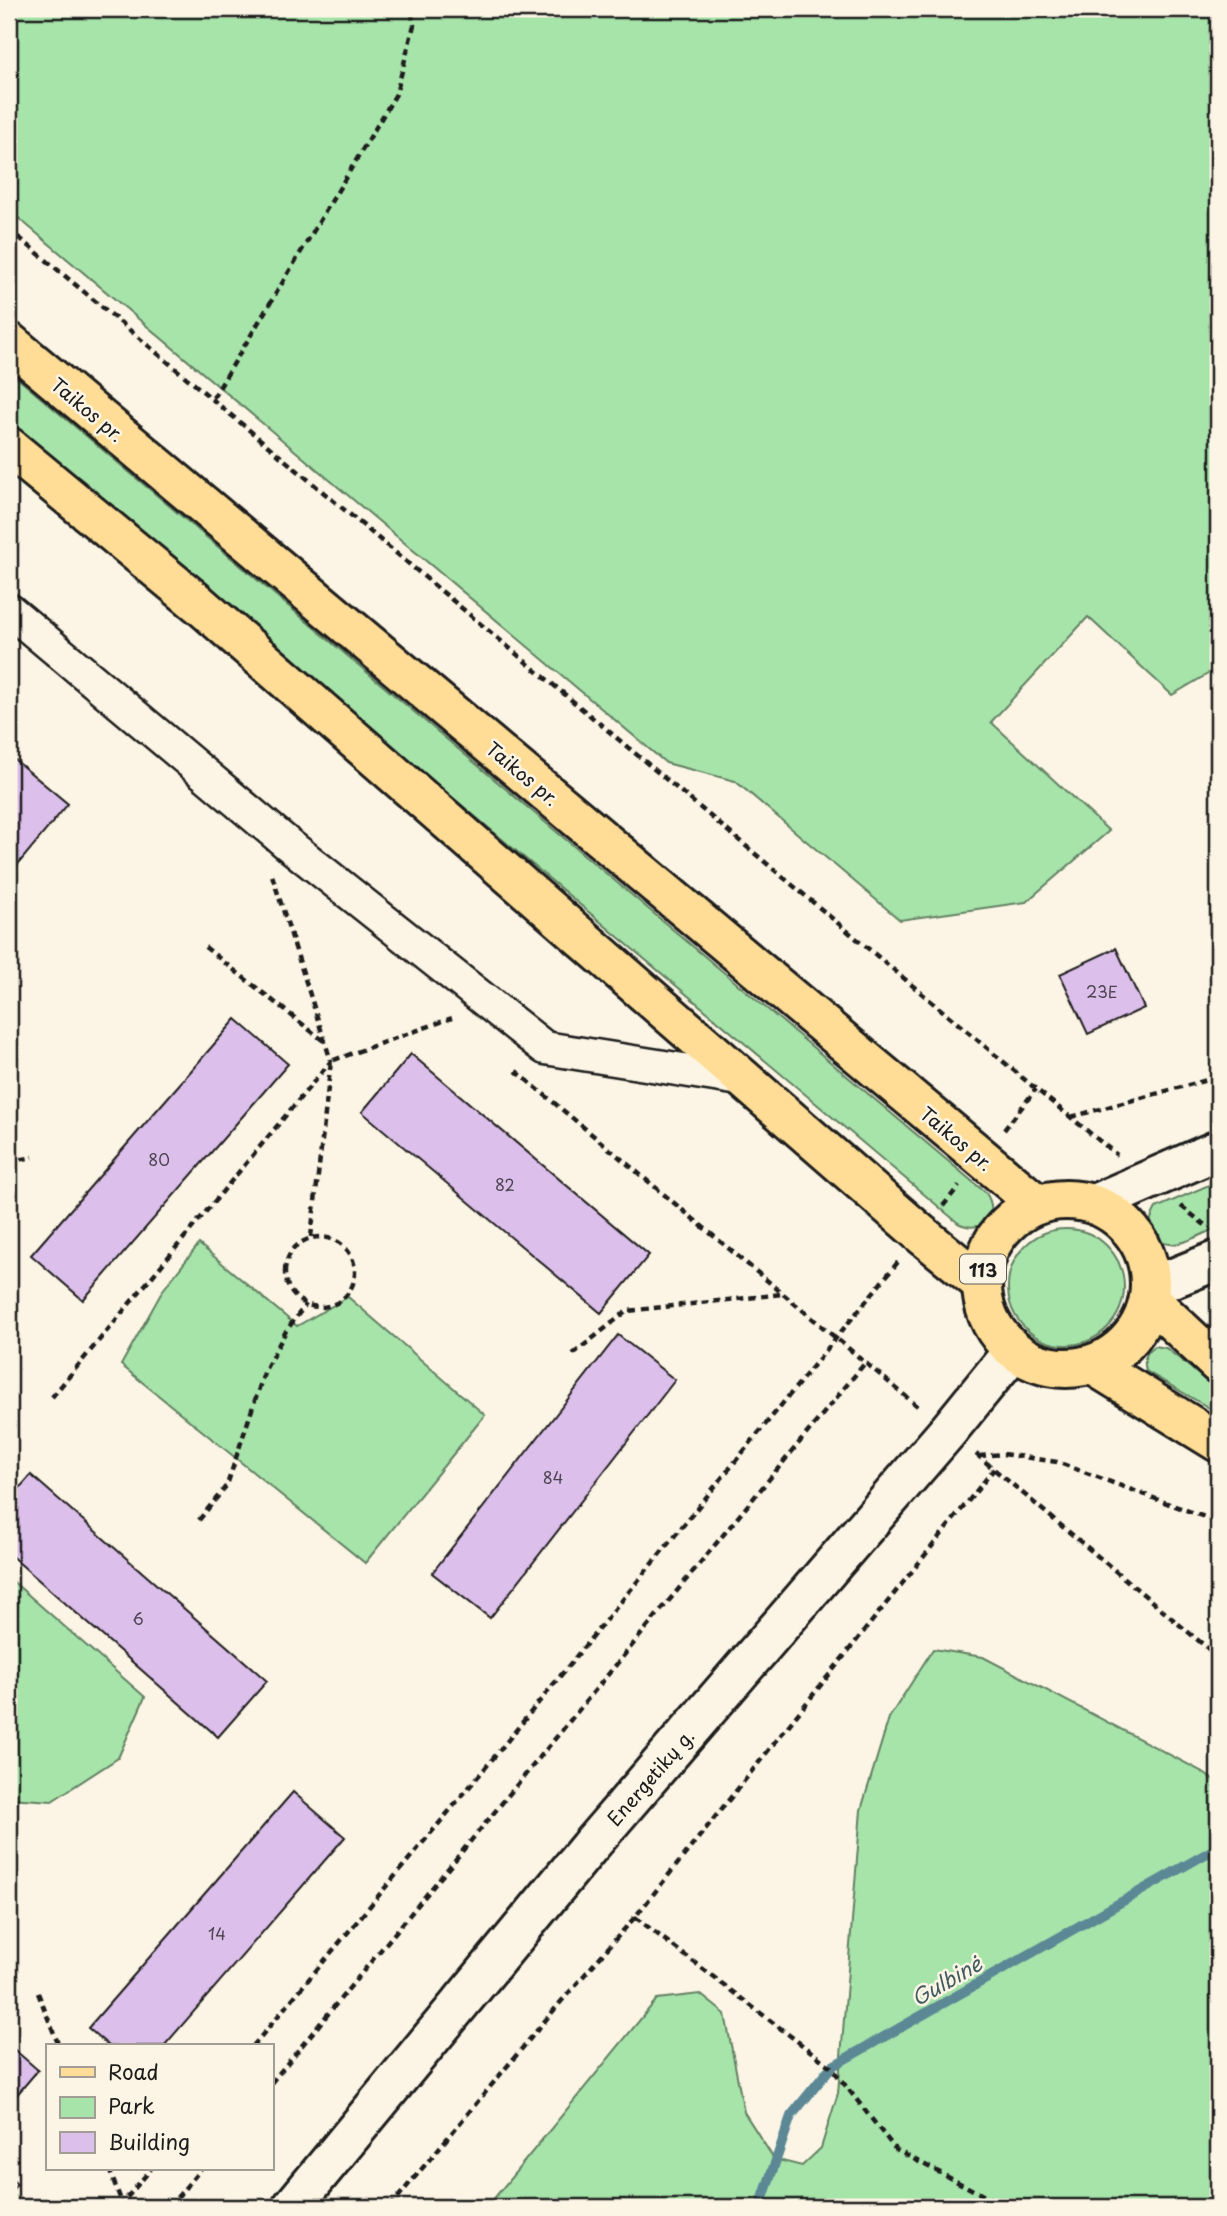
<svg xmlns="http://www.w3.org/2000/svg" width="1227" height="2216" font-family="'Playpen Sans',sans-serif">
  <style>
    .green { fill: #a7e4aa; stroke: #628063; stroke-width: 2 }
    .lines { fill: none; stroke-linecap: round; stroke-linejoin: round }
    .stream { stroke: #5b8895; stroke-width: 10 }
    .building { fill: #ddbfec; stroke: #1c1c1c; stroke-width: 2 }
    .minor-casing { stroke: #1c1c1c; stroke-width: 37 }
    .tertiary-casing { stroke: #1c1c1c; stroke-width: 44 }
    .secondary-casing { stroke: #1c1c1c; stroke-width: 44 }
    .primary-casing { stroke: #1c1c1c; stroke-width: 44 }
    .path { stroke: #1c1c1c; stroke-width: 4.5; stroke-dasharray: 7 5; stroke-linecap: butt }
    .minor { stroke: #fcf5e5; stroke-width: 32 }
    .tertiary { stroke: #fcf5e5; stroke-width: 38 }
    .secondary { stroke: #fcf5e5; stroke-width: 38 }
    .primary { stroke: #ffdd96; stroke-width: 38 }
    .labels { text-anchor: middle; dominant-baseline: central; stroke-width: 5; stroke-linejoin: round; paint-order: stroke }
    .number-label { font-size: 16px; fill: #4c4550 }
    .shield { fill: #fcf5e5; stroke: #5f5d58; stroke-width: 2 }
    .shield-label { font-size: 18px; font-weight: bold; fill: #1c1c1c }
    .street-label { font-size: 19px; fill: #1c1c1c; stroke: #fcf5e5 }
    .water-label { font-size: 21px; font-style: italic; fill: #415b62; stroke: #fcf5e5 }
  </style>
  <rect width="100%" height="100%" fill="#fcf5e5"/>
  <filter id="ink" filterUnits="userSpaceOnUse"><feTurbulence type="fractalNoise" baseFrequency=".0143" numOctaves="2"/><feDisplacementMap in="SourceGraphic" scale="14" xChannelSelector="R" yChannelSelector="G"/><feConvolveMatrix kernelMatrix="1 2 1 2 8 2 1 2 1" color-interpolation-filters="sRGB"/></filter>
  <g filter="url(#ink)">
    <path class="green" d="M 9,9 L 1218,9 L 1218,668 L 1172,695 L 1088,617 L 991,722 L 1109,831 L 1026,902 L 900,920 L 735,781 L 666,763 L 9,210 Z
      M 9,371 L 986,1193 C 1001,1216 982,1235 958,1223 L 9,424 Z
      M 1218,1181 L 1218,1227 C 1201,1234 1167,1257 1153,1234 C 1148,1224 1151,1217 1156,1208 Z
      M1008 1287a58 58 0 1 1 116 0a58 58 0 1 1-116 0Z
      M 199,1244 L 297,1326 L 348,1297 L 485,1415 L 365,1563 L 121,1365 L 163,1290 Z
      M 1155,1346 L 1166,1348 L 1218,1390 L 1218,1413 L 1146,1371 C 1143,1359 1145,1353 1155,1346 Z
      M 9,1578 L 145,1697 L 118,1758 L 52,1801 L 9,1798 Z
      M 933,1649 L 983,1657 L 1199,1770 L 1218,1783 L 1218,2207 L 487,2207 L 657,1999 L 700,1994 L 725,2014 L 744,2112 L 774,2159 L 802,2166 L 821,2148 L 838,2093 L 861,1810 L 889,1718 Z"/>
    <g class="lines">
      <path class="stream" d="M 760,2207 L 791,2116 L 831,2067 L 1218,1847"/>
    </g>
    <path class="building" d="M 9,755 L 68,804 L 9,875 Z
      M 1116,948 L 1144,1008 L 1088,1034 L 1060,974 Z
      M 236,1019 L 288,1064 L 83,1300 L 31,1255 Z
      M 9,1026 L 12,1026 L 15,1066 L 9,1066 Z
      M 411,1054 L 649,1255 L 601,1313 L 362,1112 Z
      M 618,1335 L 675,1380 L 490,1618 L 432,1573 Z
      M 31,1475 L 267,1681 L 218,1737 L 9,1554 L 9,1500 Z
      M 293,1792 L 345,1837 L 164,2046 L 109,2046 L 88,2028 Z
      M 9,2045 L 38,2070 L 9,2104 Z
      M 9,2177 L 17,2184 L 9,2194 Z"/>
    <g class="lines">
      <defs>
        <path id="minor" d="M 9,610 L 289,845 L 545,1048 L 746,1080"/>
        <path id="tertiary" d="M 292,2207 L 589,1847 L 948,1431 L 1013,1351"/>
        <path id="secondary" d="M 1094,1204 L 1218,1150
          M 1151,1287 L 1218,1260"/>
        <path id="primary" d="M 9,342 L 1037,1204
          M 9,447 L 199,604 L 921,1234 L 981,1283
          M982 1284a84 84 0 1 1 168 0a84 84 0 1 1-168 0Z
          M 1150,1300 L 1218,1364
          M 1093,1365 L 1218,1442"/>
      </defs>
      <use href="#minor" class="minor-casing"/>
      <use href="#tertiary" class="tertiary-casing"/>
      <use href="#secondary" class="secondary-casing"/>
      <use href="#primary" class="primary-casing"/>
      <path class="path" d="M 9,229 L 1036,1089 L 1117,1155
        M 213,398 L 396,94 L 414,25 L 411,9
        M 205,947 L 325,1042
        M 516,1071 L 921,1409
        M 1071,1117 L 1218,1077
        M 1004,1130 L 1036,1089
        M 9,1162 L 33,1157
        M 943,1206 L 959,1186
        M 1181,1206 L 1205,1225
        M 311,1237 L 331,1061 L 452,1018
        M285 1272a35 35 0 1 1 70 0a35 35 0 1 1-70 0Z
        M 573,1354 L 627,1311 L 783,1294
        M 52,1397 L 331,1061 L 272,875
        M 976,1454 L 1218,1657
        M 979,1456 L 1003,1454 L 1057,1462 L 1218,1522
        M 199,1520 L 227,1485 L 265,1370 L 286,1331 L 306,1304
        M 635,1917 L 831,2067 L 896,2150 L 1006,2207
        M 38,1993 L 59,2046
        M 253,2046 L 486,1767 L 898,1262
        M 271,2083 L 865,1363
        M 109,2169 L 122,2203
        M 119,2207 L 151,2169
        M 169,2207 L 201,2169
        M 390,2207 L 559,2004 L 635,1917 L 994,1469"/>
      <use href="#minor" class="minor"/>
      <use href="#tertiary" class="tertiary"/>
      <use href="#secondary" class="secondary"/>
      <use href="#primary" class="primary"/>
    </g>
  </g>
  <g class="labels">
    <g class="number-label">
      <text x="1102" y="991">23E</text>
      <text x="159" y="1159">80</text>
      <text x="505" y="1184">82</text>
      <text x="553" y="1477">84</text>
      <text x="138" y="1618">6</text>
      <text x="217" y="1933">14</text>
    </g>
    <rect class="shield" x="960" y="1254.5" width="46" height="29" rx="5"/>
    <g class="shield-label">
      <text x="983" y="1269">113</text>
    </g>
    <g class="street-label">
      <text transform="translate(88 409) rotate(40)">Taikos pr.</text>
      <text transform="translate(523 773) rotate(40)">Taikos pr.</text>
      <text transform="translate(957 1138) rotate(40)">Taikos pr.</text>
      <text transform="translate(650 1777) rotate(-49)">Energetikų g.</text>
    </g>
    <g class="water-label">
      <text transform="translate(946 1980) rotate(-30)">Gulbinė</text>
    </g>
  </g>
  <rect width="1227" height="2216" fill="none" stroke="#fcf5e5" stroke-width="35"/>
  <rect x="18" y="18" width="1192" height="2181" fill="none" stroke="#1c1c1c" stroke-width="2.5" filter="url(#ink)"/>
  <rect x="46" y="2044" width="228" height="126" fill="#fcf5e5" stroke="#a29e95" stroke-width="2"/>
  <rect x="60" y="2067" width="35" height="10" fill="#ffdd96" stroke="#a29e95" stroke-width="2"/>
  <text x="108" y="2080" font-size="21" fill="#1c1c1c">Road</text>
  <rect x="60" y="2097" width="35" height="21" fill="#a7e4aa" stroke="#a29e95" stroke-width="2"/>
  <text x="108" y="2114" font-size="21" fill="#1c1c1c">Park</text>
  <rect x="60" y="2132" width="35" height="21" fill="#ddbfec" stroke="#a29e95" stroke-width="2"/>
  <text x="108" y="2150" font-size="21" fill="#1c1c1c">Building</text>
</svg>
